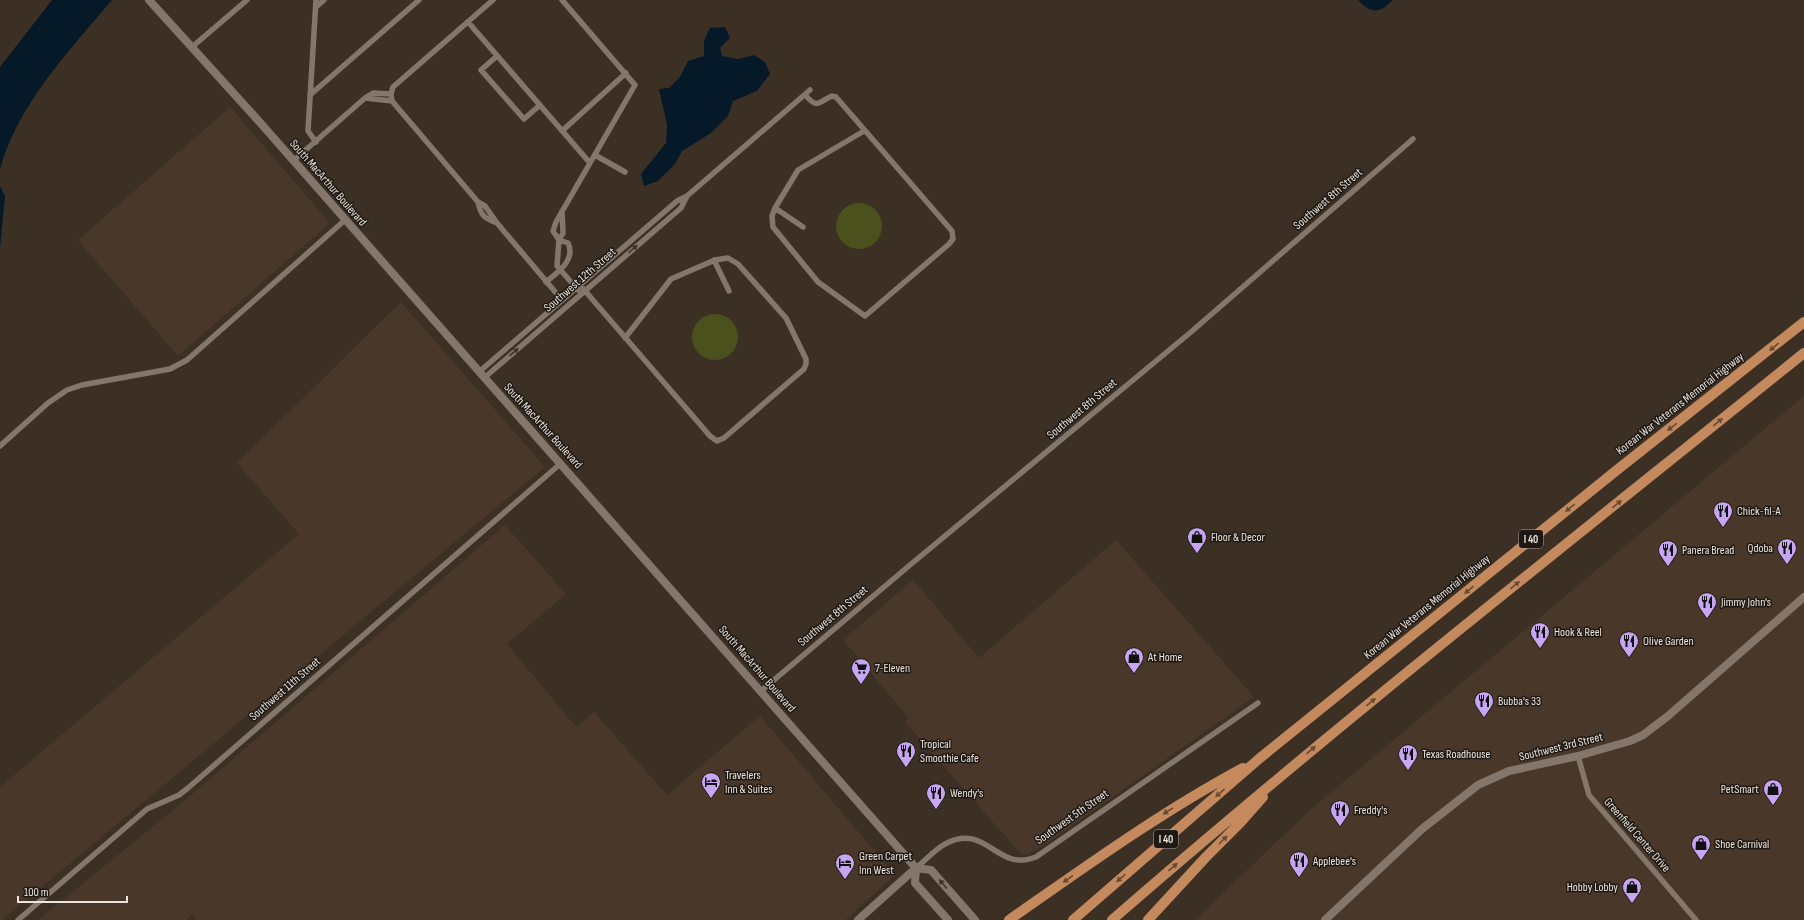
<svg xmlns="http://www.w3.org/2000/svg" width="1804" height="920" font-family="'Sofia Sans Condensed',sans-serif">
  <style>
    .built { fill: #49382a }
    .green { fill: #4a511d }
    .water { fill: #051928 }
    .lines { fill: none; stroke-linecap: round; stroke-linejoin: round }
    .street { stroke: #84766a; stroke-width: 5.5 }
    .secondary { stroke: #84766a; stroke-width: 8 }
    .highway { stroke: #c5895e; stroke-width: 10 }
    .oneway { fill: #3d352e }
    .oneway2 { fill: #694b35 }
    .labels { text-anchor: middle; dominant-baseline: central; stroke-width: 3; stroke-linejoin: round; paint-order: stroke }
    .shield { fill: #1e1914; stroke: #aea6a0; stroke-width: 1 }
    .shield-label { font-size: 11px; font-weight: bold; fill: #ebe3dc }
    .street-label { font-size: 12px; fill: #ebe3dc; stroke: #1e1914 }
    .poi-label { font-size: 12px; fill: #ebe3dc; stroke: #1e1914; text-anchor: start }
  </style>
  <rect width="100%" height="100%" fill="#3c3025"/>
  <path class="built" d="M 230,107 L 330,223 L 178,356 L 78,240 Z
    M 401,302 L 545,467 L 2,920 L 0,920 L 0,787 L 299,534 L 237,463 Z
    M 1804,396 L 1804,920 L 1195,920 L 1310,810 Z
    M 505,525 L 566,594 L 507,644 L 576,727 L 594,712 L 667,795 L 760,716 L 895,875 L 845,920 L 197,920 L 192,914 L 186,920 L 38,920 L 183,802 Z
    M 1116,540 L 1254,697 L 1049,842 L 1028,854 L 1022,855 L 905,722 L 909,718 L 843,640 L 913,580 L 979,658 Z"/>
  <path class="green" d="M836 226a23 23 0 1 1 46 0a23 23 0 1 1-46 0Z
    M692 337a23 23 0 1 1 46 0a23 23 0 1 1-46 0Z"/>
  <path class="water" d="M 52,0 L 112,0 C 69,51 18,104 0,169 L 0,67 Z
    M 1358,0 L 1393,0 C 1379,14 1371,14 1358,0 Z
    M 725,27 L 730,38 L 720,48 L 722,56 L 738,59 L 754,55 L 765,62 L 770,74 L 757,91 L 733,101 L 728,116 L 711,133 L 682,151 L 675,164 L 658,181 L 644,186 L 641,174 L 666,143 L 667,125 L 659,89 L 669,88 L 680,77 L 688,61 L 704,56 L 704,41 L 710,28 Z
    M 0,186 L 5,196 L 0,248 Z"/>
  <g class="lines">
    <path class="street" d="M 493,0 L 393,87 L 391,94 L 392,101 L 478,202 L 485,206 L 497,223 L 562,300
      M 316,7 L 324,0
      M 468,22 L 590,163
      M 192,47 L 247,0
      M 497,56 L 481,70 L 524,119 L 540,105
      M 310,95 L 419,0
      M 805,95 C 818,109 817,103 832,96 L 836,97 L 952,231 L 953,239 L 949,244 L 865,316 L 818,282 L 773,227 L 772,216 L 775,208 L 798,170 L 864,131
      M 365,98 L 392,101
      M 562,131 L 626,73
      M 316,142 L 308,131 L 316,0
      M 595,155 L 625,172
      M 293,161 L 365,98 L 373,93 L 391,94
      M 478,202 C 481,216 484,218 497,223
      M 775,208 L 803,227
      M 562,211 L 563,233 L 559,240 L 557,266 L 578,290
      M 714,260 L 729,291
      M 546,282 C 558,272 576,260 568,243 L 559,240 L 553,231 L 556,222 L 635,85 L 562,0
      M 580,285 L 710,436 L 717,441 L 724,438 L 804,369 L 806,364 L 806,359 L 786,318 L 738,264 L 728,258 L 715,260 L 671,279 L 625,338
      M 479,372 L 677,201 L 687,196 L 810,90
      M 484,378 L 681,208 L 687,196
      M 0,446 L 48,403 L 67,390 L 82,385 L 170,369 L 187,360 L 345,220
      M 761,691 L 910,565 L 1191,332 L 1413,139
      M 1578,756 L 1589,795 L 1696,920
      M 916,868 C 926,860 936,848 947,843 C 987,823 997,873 1036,857 L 1258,703
      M 18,920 L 147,809 L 179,795 L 188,788 L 560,464"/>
    <path class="secondary" d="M 149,0 L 256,118 L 916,868 L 931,870 L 975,920
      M 916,868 L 915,883 L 948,920
      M 858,920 L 916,868
      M 1325,920 L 1422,829 L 1478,785 L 1509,771 L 1578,756 L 1630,741 L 1643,735 L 1668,716 L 1804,597"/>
    <path class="highway" d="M 1009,920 C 1085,867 1161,812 1243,768
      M 1073,920 L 1260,758 L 1617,470 L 1804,322
      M 1112,920 C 1337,724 1572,540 1804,353
      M 1148,920 L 1206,857 L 1241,822 L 1263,797"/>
  </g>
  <defs><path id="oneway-solid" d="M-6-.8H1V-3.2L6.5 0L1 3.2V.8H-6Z"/></defs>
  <g class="oneway">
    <use href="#oneway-solid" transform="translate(633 249) rotate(-41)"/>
    <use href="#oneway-solid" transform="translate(514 352) rotate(-41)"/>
    <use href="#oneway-solid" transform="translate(943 884) rotate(-131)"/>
  </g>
  <g class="oneway2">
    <use href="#oneway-solid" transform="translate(1774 347) rotate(141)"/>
    <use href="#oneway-solid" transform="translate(1718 422) rotate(-39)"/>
    <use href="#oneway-solid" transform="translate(1672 427) rotate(142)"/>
    <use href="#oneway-solid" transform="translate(1617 504) rotate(-39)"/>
    <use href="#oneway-solid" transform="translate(1570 508) rotate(141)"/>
    <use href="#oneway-solid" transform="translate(1515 585) rotate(-39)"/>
    <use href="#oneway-solid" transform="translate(1469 590) rotate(141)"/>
    <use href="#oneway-solid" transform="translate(1371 702) rotate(-39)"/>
    <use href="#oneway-solid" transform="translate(1311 750) rotate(-40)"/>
    <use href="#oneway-solid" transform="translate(1220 793) rotate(139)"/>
    <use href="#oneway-solid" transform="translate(1168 811) rotate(148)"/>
    <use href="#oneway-solid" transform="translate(1223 840) rotate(-45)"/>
    <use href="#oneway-solid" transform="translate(1173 867) rotate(-41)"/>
    <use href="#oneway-solid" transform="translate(1121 878) rotate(139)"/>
    <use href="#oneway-solid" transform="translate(1068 879) rotate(145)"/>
  </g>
  <defs>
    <symbol id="restaurant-pin" viewBox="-11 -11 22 30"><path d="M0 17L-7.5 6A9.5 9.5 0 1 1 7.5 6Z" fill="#c6a6f0" stroke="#1e1914"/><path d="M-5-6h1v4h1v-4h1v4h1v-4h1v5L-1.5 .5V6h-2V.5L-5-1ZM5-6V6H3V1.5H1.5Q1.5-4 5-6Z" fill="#111"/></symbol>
    <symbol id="shop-pin" viewBox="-11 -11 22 30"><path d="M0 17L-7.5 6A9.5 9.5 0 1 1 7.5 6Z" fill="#c6a6f0" stroke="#1e1914"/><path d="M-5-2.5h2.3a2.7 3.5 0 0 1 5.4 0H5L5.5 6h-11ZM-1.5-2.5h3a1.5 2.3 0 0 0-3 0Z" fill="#111"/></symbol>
    <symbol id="supermarket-pin" viewBox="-11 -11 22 30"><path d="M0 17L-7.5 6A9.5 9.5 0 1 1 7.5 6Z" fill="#c6a6f0" stroke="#1e1914"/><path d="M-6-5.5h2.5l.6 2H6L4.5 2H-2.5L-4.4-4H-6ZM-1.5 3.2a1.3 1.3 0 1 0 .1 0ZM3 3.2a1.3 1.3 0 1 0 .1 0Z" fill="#111"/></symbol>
    <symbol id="hotel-pin" viewBox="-11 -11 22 30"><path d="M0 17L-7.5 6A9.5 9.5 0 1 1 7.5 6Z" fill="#c6a6f0" stroke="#1e1914"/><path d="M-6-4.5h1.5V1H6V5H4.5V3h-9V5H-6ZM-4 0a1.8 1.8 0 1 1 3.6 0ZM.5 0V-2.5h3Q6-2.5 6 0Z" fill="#111"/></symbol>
  </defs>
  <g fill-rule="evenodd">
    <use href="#restaurant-pin" x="1712" y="500" width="22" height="30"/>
    <use href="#shop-pin" x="1186" y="526" width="22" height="30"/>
    <use href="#restaurant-pin" x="1776" y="537" width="22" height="30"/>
    <use href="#restaurant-pin" x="1657" y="539" width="22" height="30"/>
    <use href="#restaurant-pin" x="1696" y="591" width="22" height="30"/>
    <use href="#restaurant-pin" x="1529" y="621" width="22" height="30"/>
    <use href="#restaurant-pin" x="1618" y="630" width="22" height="30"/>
    <use href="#shop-pin" x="1123" y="646" width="22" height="30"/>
    <use href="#supermarket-pin" x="850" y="657" width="22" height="30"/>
    <use href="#restaurant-pin" x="1473" y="690" width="22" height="30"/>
    <use href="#restaurant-pin" x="895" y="740" width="22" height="30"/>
    <use href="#restaurant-pin" x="1397" y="743" width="22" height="30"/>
    <use href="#hotel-pin" x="700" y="771" width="22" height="30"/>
    <use href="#shop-pin" x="1762" y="778" width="22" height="30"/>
    <use href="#restaurant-pin" x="925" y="782" width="22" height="30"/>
    <use href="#restaurant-pin" x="1329" y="799" width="22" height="30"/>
    <use href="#shop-pin" x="1690" y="833" width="22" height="30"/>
    <use href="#restaurant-pin" x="1288" y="850" width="22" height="30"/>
    <use href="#hotel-pin" x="834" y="852" width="22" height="30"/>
    <use href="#shop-pin" x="1621" y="876" width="22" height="30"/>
  </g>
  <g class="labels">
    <g class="shield">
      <rect x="1519" y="530" width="24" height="18" rx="3"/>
      <rect x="1154" y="830" width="24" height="18" rx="3"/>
    </g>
    <g class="shield-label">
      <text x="1531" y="539">I 40</text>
      <text x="1166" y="839">I 40</text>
    </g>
    <g class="street-label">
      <text transform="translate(328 183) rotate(49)">South MacArthur Boulevard</text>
      <text transform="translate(1328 199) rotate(-41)">Southwest 8th Street</text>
      <text transform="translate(580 280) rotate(-41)">Southwest 12th Street</text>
      <text transform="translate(1680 404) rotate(-38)">Korean War Veterans Memorial Highway</text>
      <text transform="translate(1082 409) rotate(-40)">Southwest 8th Street</text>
      <text transform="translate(543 426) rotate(48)">South MacArthur Boulevard</text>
      <text transform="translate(1427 607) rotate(-39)">Korean War Veterans Memorial Highway</text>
      <text transform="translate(833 616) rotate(-40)">Southwest 8th Street</text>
      <text transform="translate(757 669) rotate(49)">South MacArthur Boulevard</text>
      <text transform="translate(285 689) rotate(-41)">Southwest 11th Street</text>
      <text transform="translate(1561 747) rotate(-14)">Southwest 3rd Street</text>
      <text transform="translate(1072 817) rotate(-35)">Southwest 5th Street</text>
      <text transform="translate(1637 835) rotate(49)">Greenfield Center Drive</text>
    </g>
    <g class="poi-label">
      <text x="1737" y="511">Chick-fil-A</text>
      <text x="1211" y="537">Floor &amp; Decor</text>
      <text x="1773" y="548" text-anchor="end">Qdoba</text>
      <text x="1682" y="550">Panera Bread</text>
      <text x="1721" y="602">Jimmy John's</text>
      <text x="1554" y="632">Hook &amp; Reel</text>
      <text x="1643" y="641">Olive Garden</text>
      <text x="1148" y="657">At Home</text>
      <text x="875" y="668">7-Eleven</text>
      <text x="1498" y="701">Bubba's 33</text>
      <text x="920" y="744">Tropical<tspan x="920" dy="14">Smoothie Cafe</tspan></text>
      <text x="1422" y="754">Texas Roadhouse</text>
      <text x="725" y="775">Travelers<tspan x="725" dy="14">Inn &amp; Suites</tspan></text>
      <text x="1759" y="789" text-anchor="end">PetSmart</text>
      <text x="950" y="793">Wendy's</text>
      <text x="1354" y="810">Freddy's</text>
      <text x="1715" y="844">Shoe Carnival</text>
      <text x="859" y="856">Green Carpet<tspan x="859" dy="14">Inn West</tspan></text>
      <text x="1313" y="861">Applebee's</text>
      <text x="1618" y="887" text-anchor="end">Hobby Lobby</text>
    </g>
  </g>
  <path d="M18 896v6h109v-6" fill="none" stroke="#ebe3dc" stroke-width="2"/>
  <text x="24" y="896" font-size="12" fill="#ebe3dc" stroke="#1e1914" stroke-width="3" paint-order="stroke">100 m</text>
</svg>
